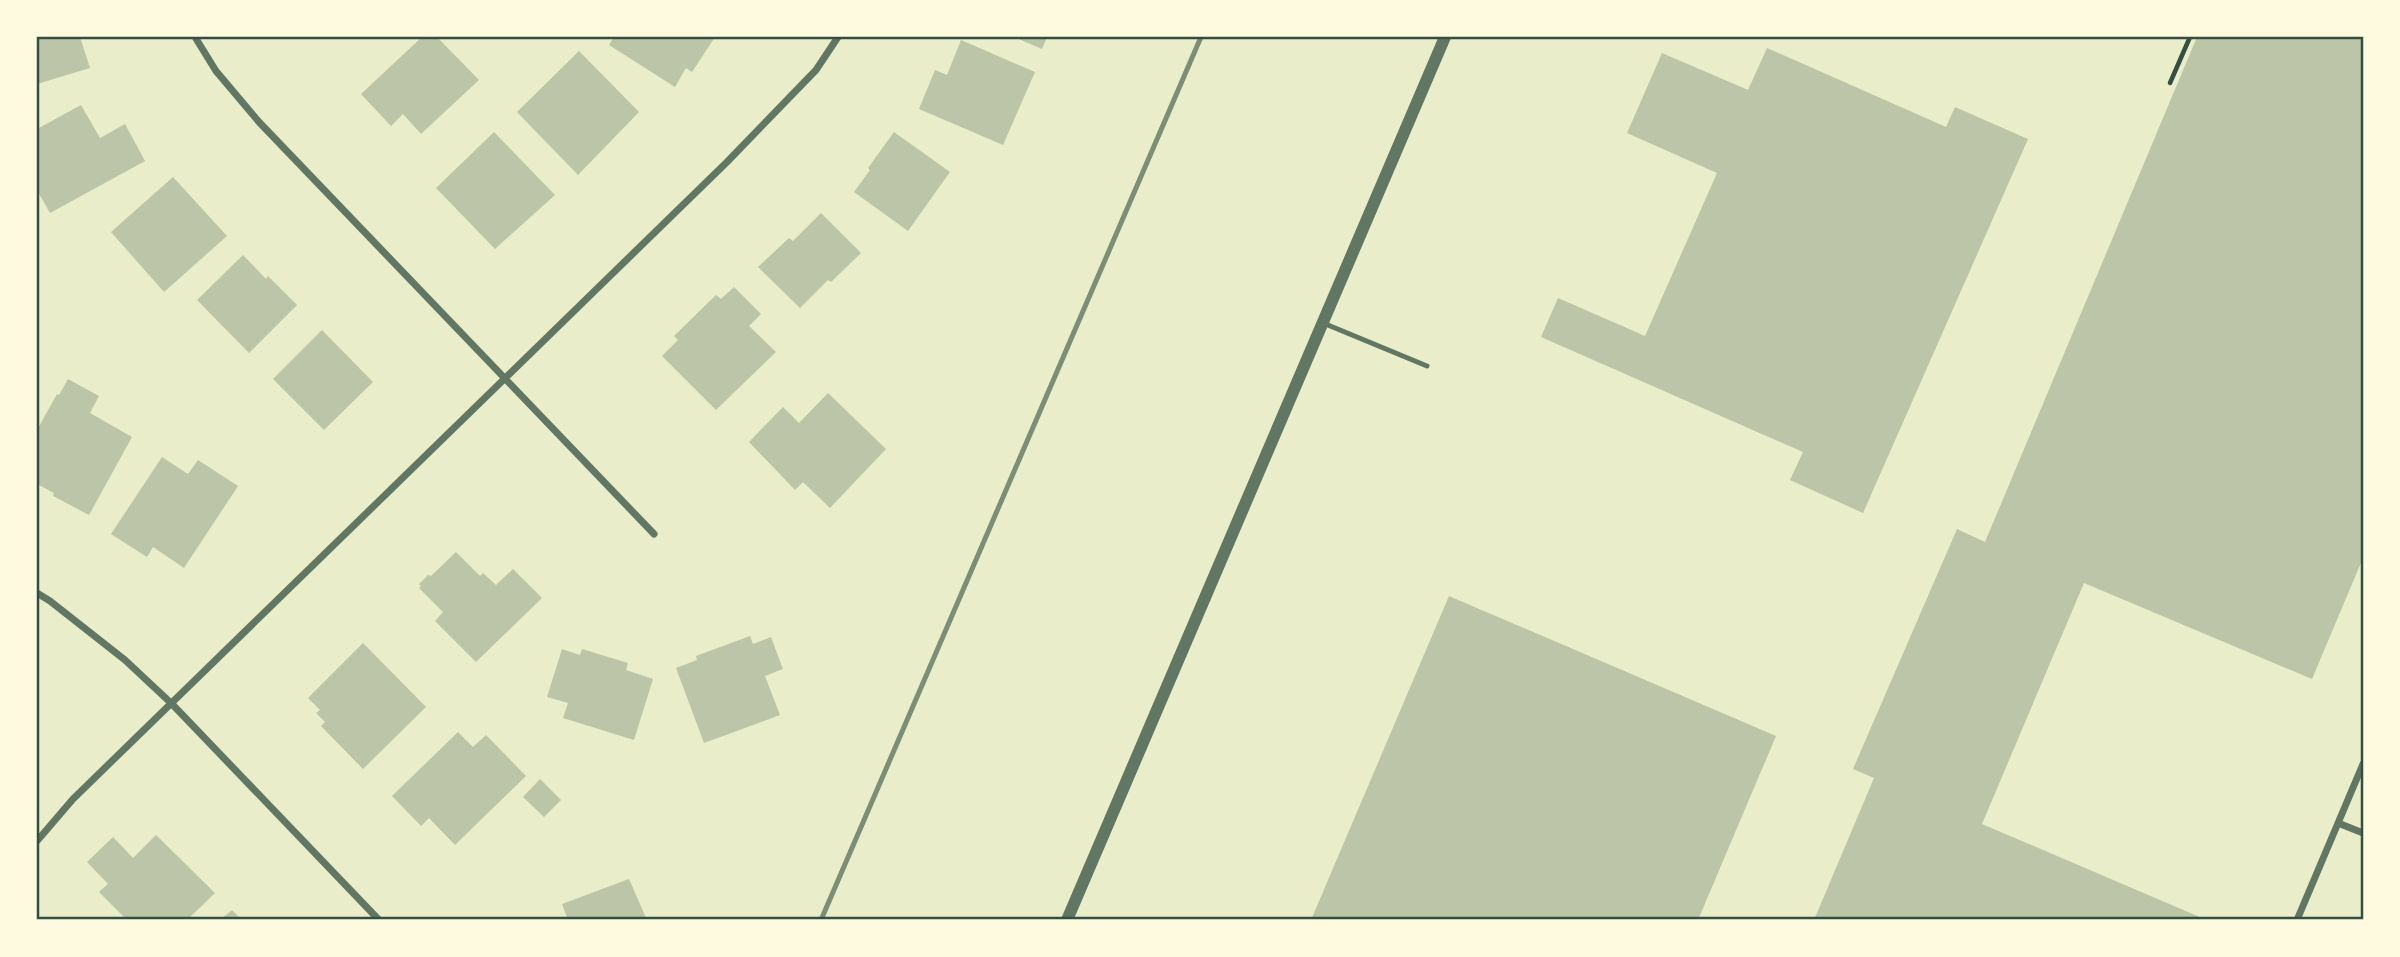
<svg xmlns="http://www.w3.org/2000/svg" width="2400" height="957" font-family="Ubuntu,sans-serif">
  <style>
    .building { fill: #bcc5a7 }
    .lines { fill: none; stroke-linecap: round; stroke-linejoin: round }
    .path { stroke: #344e41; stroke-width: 4.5 }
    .service { stroke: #617663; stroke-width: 5 }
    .minor { stroke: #617663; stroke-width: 7 }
    .tertiary { stroke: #617663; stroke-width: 12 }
    .rail { stroke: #7c8e77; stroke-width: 5 }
    .neatline { fill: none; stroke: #344e41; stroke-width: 2.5 }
  </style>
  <rect width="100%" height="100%" fill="#e9edc9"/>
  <path class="building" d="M 37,37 L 80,37 L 90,68 L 37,84 Z
    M 422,37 L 437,37 L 479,80 L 421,134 L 403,114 L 391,126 L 361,94 Z
    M 614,37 L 715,37 L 692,72 L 686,68 L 675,87 L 609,45 Z
    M 1014,37 L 1047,37 L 1042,49 Z
    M 2197,37 L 2363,37 L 2363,558 L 2312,679 L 2084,583 L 1982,824 L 2202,918 L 2201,920 L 1814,920 L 1874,778 L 1853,769 L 1957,529 L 1985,542 Z
    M 961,40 L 1035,72 L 1003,145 L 919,109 L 935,70 L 947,75 Z
    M 1767,48 L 1946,127 L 1955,107 L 2028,139 L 1863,513 L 1790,480 L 1803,452 L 1541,337 L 1558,298 L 1645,336 L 1717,173 L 1627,133 L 1662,53 L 1748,90 Z
    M 579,51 L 639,112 L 578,175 L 517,112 Z
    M 81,105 L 100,138 L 125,124 L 145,161 L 50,213 L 37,190 L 37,129 Z
    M 494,132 L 555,195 L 495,249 L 436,188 Z
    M 894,132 L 950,172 L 908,231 L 854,192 L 870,170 L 868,168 Z
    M 173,177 L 227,236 L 164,292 L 111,232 Z
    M 821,213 L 861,253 L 831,282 L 828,280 L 800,308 L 758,267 L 789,238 L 793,241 Z
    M 243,255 L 266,279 L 268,276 L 297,305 L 249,353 L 197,300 Z
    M 734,287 L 761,314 L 749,326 L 776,352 L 716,410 L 662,356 L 678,340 L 674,336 L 716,295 L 721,299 Z
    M 322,330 L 373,382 L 324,430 L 273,379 Z
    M 68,379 L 99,396 L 90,413 L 132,437 L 89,515 L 53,496 L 54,493 L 37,484 L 37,430 L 57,394 L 59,395 Z
    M 828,393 L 886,449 L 830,508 L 803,482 L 795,490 L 749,442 L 783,407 L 799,423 Z
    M 162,457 L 188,474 L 198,460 L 238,486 L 184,568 L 153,547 L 147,557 L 111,534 Z
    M 456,552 L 480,576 L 483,573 L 496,585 L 513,569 L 542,598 L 476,662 L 435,621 L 443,612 L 419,588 L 421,586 L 419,584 L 428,575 L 431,576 Z
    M 1449,596 L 1776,736 L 1698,920 L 1311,920 Z
    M 750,636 L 753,644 L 771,637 L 783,669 L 765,676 L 780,715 L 704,743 L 676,668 L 697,660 L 696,656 Z
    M 363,643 L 426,707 L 363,769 L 321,726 L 325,722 L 316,713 L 320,710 L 308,698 Z
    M 562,649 L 580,655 L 582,649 L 628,663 L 626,670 L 653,679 L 634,740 L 563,718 L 568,703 L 547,697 Z
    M 458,732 L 473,747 L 486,735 L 526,776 L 455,845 L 429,818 L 421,826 L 392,796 Z
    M 540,779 L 561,800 L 544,817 L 523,797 Z
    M 156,835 L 215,893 L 187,920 L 127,920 L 99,892 L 108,884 L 87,862 L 113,837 L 133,858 Z
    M 629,879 L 647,920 L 568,920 L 562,904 Z
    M 232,910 L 242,920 L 220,920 Z"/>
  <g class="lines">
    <path class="path" d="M 2170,83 L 2190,37"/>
    <path class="service" d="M 1323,323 L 1427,366"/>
    <path class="minor" d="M 195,37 L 216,71 L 259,122 L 654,534
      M 37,593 L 50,601 L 125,660 L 172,704 L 379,920
      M 2338,823 L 2363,833
      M 37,841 L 73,799 L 727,162 L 816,70 L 838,37
      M 2297,920 L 2363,764"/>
    <path class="tertiary" d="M 1067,920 L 1445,37"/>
    <path class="rail" d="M 821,920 L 1201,37"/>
  </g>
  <rect width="2400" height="957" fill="none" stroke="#fefae0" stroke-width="77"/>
  <rect x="38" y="38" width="2324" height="880" class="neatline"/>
</svg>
